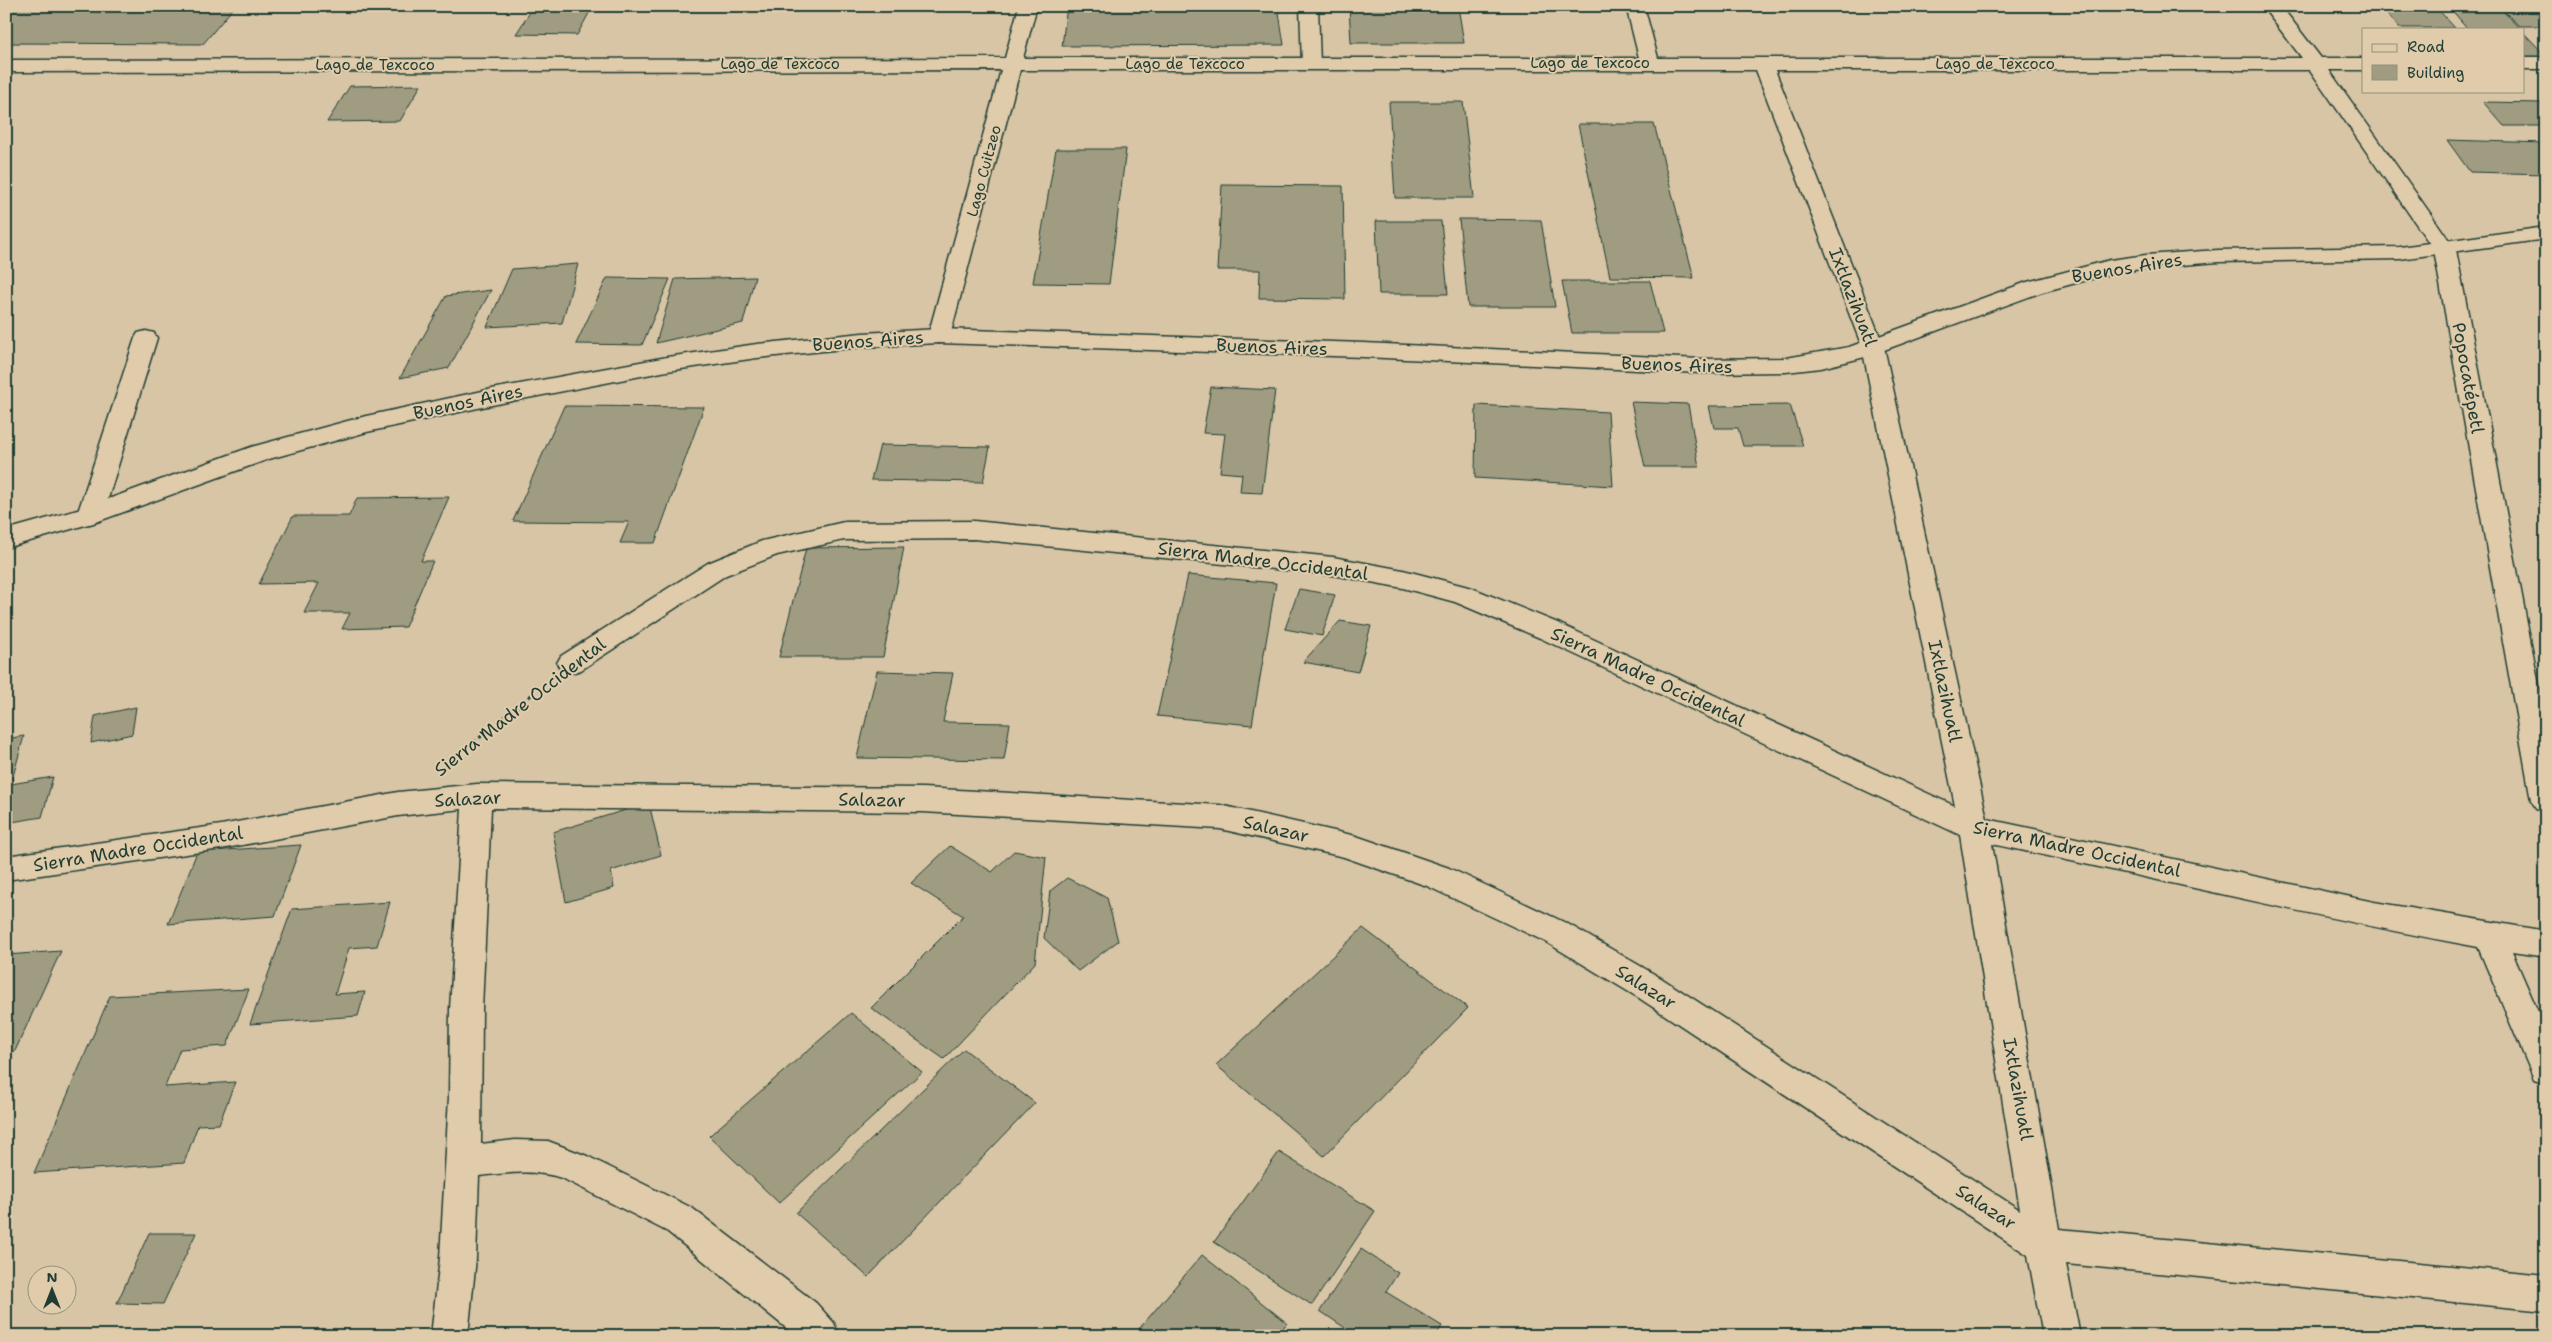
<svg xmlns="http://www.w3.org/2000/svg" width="2552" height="1342" font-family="'Shantell Sans',sans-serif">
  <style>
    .building { fill: #9f9c82; stroke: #1f3d34 }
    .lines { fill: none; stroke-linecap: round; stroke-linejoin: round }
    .lane-casing { stroke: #1f3d34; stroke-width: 3 }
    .street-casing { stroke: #1f3d34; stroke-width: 3 }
    .secondary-casing { stroke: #1f3d34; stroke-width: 3 }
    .path { stroke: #1f3d34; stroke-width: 3; stroke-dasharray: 4 4; stroke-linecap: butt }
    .lane { fill: #e0cbaa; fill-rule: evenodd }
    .street { fill: #e0cbaa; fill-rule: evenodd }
    .secondary { fill: #e0cbaa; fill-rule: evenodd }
    .labels { text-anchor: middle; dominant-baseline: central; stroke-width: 4; stroke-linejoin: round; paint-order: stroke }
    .far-street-label { font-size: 15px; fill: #1f3d34; stroke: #e0cbaa }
    .street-label { font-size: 18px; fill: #1f3d34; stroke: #e0cbaa }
  </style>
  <rect width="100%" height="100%" fill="#d8c5a5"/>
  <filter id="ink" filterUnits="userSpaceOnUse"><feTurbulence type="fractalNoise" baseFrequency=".02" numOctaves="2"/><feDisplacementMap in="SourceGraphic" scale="10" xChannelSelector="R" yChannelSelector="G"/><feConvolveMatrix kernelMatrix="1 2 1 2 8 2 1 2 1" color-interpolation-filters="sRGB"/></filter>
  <g filter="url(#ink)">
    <path class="building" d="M 6,6 L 235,6 L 203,44 L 6,43 Z
      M 534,6 L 593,6 L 577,35 L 516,34 Z
      M 1067,6 L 1278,6 L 1284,45 L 1062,46 Z
      M 1349,6 L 1458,6 L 1464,43 L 1351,43 Z
      M 2381,6 L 2435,6 L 2455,28 L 2399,28 Z
      M 2499,6 L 2546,6 L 2546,26 L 2519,26 Z
      M 2450,8 L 2501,9 L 2520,29 L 2468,29 Z
      M 2523,32 L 2546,56 L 2546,58 L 2523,57 Z
      M 421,85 L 400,121 L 327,122 L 350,86 Z
      M 1389,102 L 1463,102 L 1474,198 L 1395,198 Z
      M 2483,102 L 2544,103 L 2546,105 L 2546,126 L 2504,126 Z
      M 1578,124 L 1654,124 L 1694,278 L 1610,277 Z
      M 2447,140 L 2546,143 L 2546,174 L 2470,172 Z
      M 1056,149 L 1126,149 L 1109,284 L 1033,283 Z
      M 1222,185 L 1343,186 L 1345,299 L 1259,298 L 1260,270 L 1217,270 Z
      M 1459,219 L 1541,220 L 1555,307 L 1468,307 Z
      M 1376,221 L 1441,221 L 1448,294 L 1379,294 Z
      M 578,264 L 562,323 L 487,327 L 512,269 Z
      M 755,277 L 743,323 L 656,343 L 675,279 Z
      M 607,278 L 670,279 L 642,345 L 576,344 Z
      M 1562,281 L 1650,281 L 1663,333 L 1572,333 Z
      M 491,290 L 449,368 L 400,378 L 446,296 Z
      M 1211,387 L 1275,390 L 1262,493 L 1240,492 L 1242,474 L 1220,472 L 1225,434 L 1203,433 Z
      M 1631,402 L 1688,404 L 1699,467 L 1645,467 Z
      M 1476,405 L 1608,412 L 1613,486 L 1475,478 Z
      M 1790,405 L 1803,446 L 1743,446 L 1738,428 L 1714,428 L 1709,406 Z
      M 564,406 L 704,407 L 655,543 L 620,543 L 629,522 L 513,521 Z
      M 880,445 L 990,447 L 983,482 L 871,480 Z
      M 449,497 L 421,561 L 433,561 L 405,627 L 342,629 L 350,613 L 304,613 L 319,583 L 259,584 L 293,516 L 349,516 L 357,498 Z
      M 904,547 L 883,657 L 779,657 L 806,548 Z
      M 1188,575 L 1276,583 L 1252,725 L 1157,716 Z
      M 1299,589 L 1335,595 L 1322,636 L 1285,629 Z
      M 1340,621 L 1371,626 L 1358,672 L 1303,662 Z
      M 877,671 L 953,673 L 943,722 L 1010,723 L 1004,760 L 857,758 Z
      M 136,707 L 132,734 L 91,743 L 95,716 Z
      M 24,736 L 11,784 L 53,777 L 42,817 L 6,823 L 6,739 Z
      M 649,803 L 661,855 L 611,871 L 614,888 L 566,902 L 553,832 Z
      M 301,845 L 275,916 L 168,924 L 197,852 Z
      M 950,846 L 992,872 L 1014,851 L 1046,857 L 1035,963 L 944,1059 L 871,1008 L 963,916 L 911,883 Z
      M 1067,878 L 1107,898 L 1118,941 L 1078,971 L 1044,938 L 1050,891 Z
      M 390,902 L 377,946 L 349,948 L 335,994 L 365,992 L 358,1016 L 250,1024 L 292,909 Z
      M 1363,928 L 1468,1008 L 1324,1156 L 1216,1065 Z
      M 61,951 L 15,1051 L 6,1052 L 6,955 Z
      M 249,989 L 227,1046 L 180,1049 L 165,1087 L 235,1082 L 219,1124 L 198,1125 L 184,1163 L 34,1173 L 110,996 Z
      M 851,1013 L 922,1072 L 779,1203 L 709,1136 Z
      M 964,1049 L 1035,1103 L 868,1277 L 796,1213 Z
      M 1279,1152 L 1375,1211 L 1312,1305 L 1214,1242 Z
      M 149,1233 L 196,1233 L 163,1304 L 117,1303 Z
      M 1361,1249 L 1398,1273 L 1386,1292 L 1442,1326 L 1436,1336 L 1357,1336 L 1320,1311 Z
      M 1202,1255 L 1287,1323 L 1277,1336 L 1133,1336 Z"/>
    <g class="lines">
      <defs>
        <path id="lane" d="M 1300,6 L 1318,6 L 1320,65 L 1318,69 L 1304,69 L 1302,65 Z"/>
        <path id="street" d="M 1019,6 L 1037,6 L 1023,58 L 1639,58 L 1626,6 L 1644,6 L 1658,58 L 2302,58 L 2262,6 L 2281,6 L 2321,58 L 2363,58 L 2363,70 L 2329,70 L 2456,250 L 2546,722 L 2546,812 L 2536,808 L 2531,800 L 2434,250 L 2310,70 L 1775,70 L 1884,347 L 1987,819 L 2374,902 L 2546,931 L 2546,957 L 2512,952 L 2546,1030 L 2546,1083 L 2534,1079 L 2478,947 C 2315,917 2154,878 1992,844 L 2059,1229 L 2546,1275 L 2546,1311 L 2066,1264 L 2080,1336 L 2043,1336 L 2028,1255 L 1639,998 L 1546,942 L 1427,886 L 1344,857 L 1220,829 L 923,812 L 491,808 L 482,1009 L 481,1144 L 515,1140 L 548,1141 L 587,1156 L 692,1208 L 816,1303 L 834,1323 L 839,1336 L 796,1336 L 668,1232 L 564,1179 C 536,1169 508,1173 479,1176 L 476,1258 L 468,1336 L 431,1336 L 440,1258 L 449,1097 L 450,1009 L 462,809 L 398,816 L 221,849 L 6,880 L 6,856 L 221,825 L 398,792 L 477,784 L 923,788 L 1220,805 L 1356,836 L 1449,868 L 1568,924 L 1661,978 L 2020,1210 L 1960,835 L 1540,638 L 1455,602 L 1403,588 L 1333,575 L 974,539 L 844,540 L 777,555 L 726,575 L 581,670 L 571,673 L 561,670 L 557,663 L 561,656 L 708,563 L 762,541 L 844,522 L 974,521 L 1333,557 L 1403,570 L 1472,588 L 1560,624 L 1955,806 L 1862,347 L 1756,70 L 1020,70 L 950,336 L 947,341 L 939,343 L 931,341 L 928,336 L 1001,70 L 6,72 L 6,60 L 1005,58 Z
          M 2523,57 L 2546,57 L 2546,69 L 2523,69 Z
          M 146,331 L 154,333 L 157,338 L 103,515 L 99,521 L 90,524 L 81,521 L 77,515 L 135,338 L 138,333 Z"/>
        <path id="secondary" d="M 2546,227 L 2546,239 L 2400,259 L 2218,262 L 2146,268 L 2110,274 L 2042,292 L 1865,357 L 1821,368 L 1786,372 L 1700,373 L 1364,357 L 939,343 L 862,347 L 757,358 L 667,371 L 492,405 L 367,432 L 269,459 L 99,521 L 6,548 L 6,530 L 81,509 L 251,447 L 366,416 L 492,389 L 667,357 L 757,344 L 862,333 L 939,329 L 1364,343 L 1700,359 L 1786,358 L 1849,347 L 2027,282 L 2110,260 L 2146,255 L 2218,250 L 2400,247 Z"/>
      </defs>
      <use href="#lane" class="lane-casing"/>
      <use href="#street" class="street-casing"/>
      <use href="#secondary" class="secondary-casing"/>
      <path class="path" d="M 467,748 L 535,692"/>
      <use href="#lane" class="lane"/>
      <use href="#street" class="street"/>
      <use href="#secondary" class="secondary"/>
    </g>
  </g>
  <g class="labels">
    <g class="far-street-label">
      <text x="1590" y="63">Lago de Texcoco</text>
      <text x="780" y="64">Lago de Texcoco</text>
      <text x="1185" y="64">Lago de Texcoco</text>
      <text x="1995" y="64">Lago de Texcoco</text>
      <text x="375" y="65">Lago de Texcoco</text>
      <text transform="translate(984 171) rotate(-75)">Lago Cuitzeo</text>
    </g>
    <g class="street-label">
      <text transform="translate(2127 268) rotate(-9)">Buenos Aires</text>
      <text transform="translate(1853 297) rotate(69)">Ixtlazihuatl</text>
      <text transform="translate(868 341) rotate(-4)">Buenos Aires</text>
      <text transform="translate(1272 347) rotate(2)">Buenos Aires</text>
      <text transform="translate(1677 365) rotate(2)">Buenos Aires</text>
      <text transform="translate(2468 378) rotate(80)">Popocatépetl</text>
      <text transform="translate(468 402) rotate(-12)">Buenos Aires</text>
      <text transform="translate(1263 561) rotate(7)">Sierra Madre Occidental</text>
      <text transform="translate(1648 677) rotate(25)">Sierra Madre Occidental</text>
      <text transform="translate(1945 691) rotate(78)">Ixtlazihuatl</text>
      <text transform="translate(520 707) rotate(-38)">Sierra Madre Occidental</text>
      <text transform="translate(468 799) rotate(-3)">Salazar</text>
      <text transform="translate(872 800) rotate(1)">Salazar</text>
      <text transform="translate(1276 829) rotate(13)">Salazar</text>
      <text transform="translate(138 849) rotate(-9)">Sierra Madre Occidental</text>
      <text transform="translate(2077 849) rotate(12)">Sierra Madre Occidental</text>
      <text transform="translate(1646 987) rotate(32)">Salazar</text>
      <text transform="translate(2018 1089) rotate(80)">Ixtlazihuatl</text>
      <text transform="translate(1986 1207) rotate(33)">Salazar</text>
    </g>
  </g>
  <rect width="2552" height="1342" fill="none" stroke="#e0cbaa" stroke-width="25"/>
  <rect x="12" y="12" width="2527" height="1317" fill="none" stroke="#1f3d34" stroke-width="2" filter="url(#ink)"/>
  <rect x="2362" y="28" width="162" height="65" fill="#e0cbaa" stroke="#93927b"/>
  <rect x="2372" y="44" width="25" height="8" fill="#e0cbaa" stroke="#93927b"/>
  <text x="2407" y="52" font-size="15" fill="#1f3d34">Road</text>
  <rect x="2372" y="65" width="25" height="15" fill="#9f9c82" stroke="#93927b"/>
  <text x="2407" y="78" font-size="15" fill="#1f3d34">Building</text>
  <g transform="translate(52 1290)"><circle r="24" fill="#e0cbaa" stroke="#93927b"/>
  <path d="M0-4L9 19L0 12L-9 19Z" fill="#1f3d34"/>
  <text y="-8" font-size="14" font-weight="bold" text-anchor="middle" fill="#1f3d34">N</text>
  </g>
</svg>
